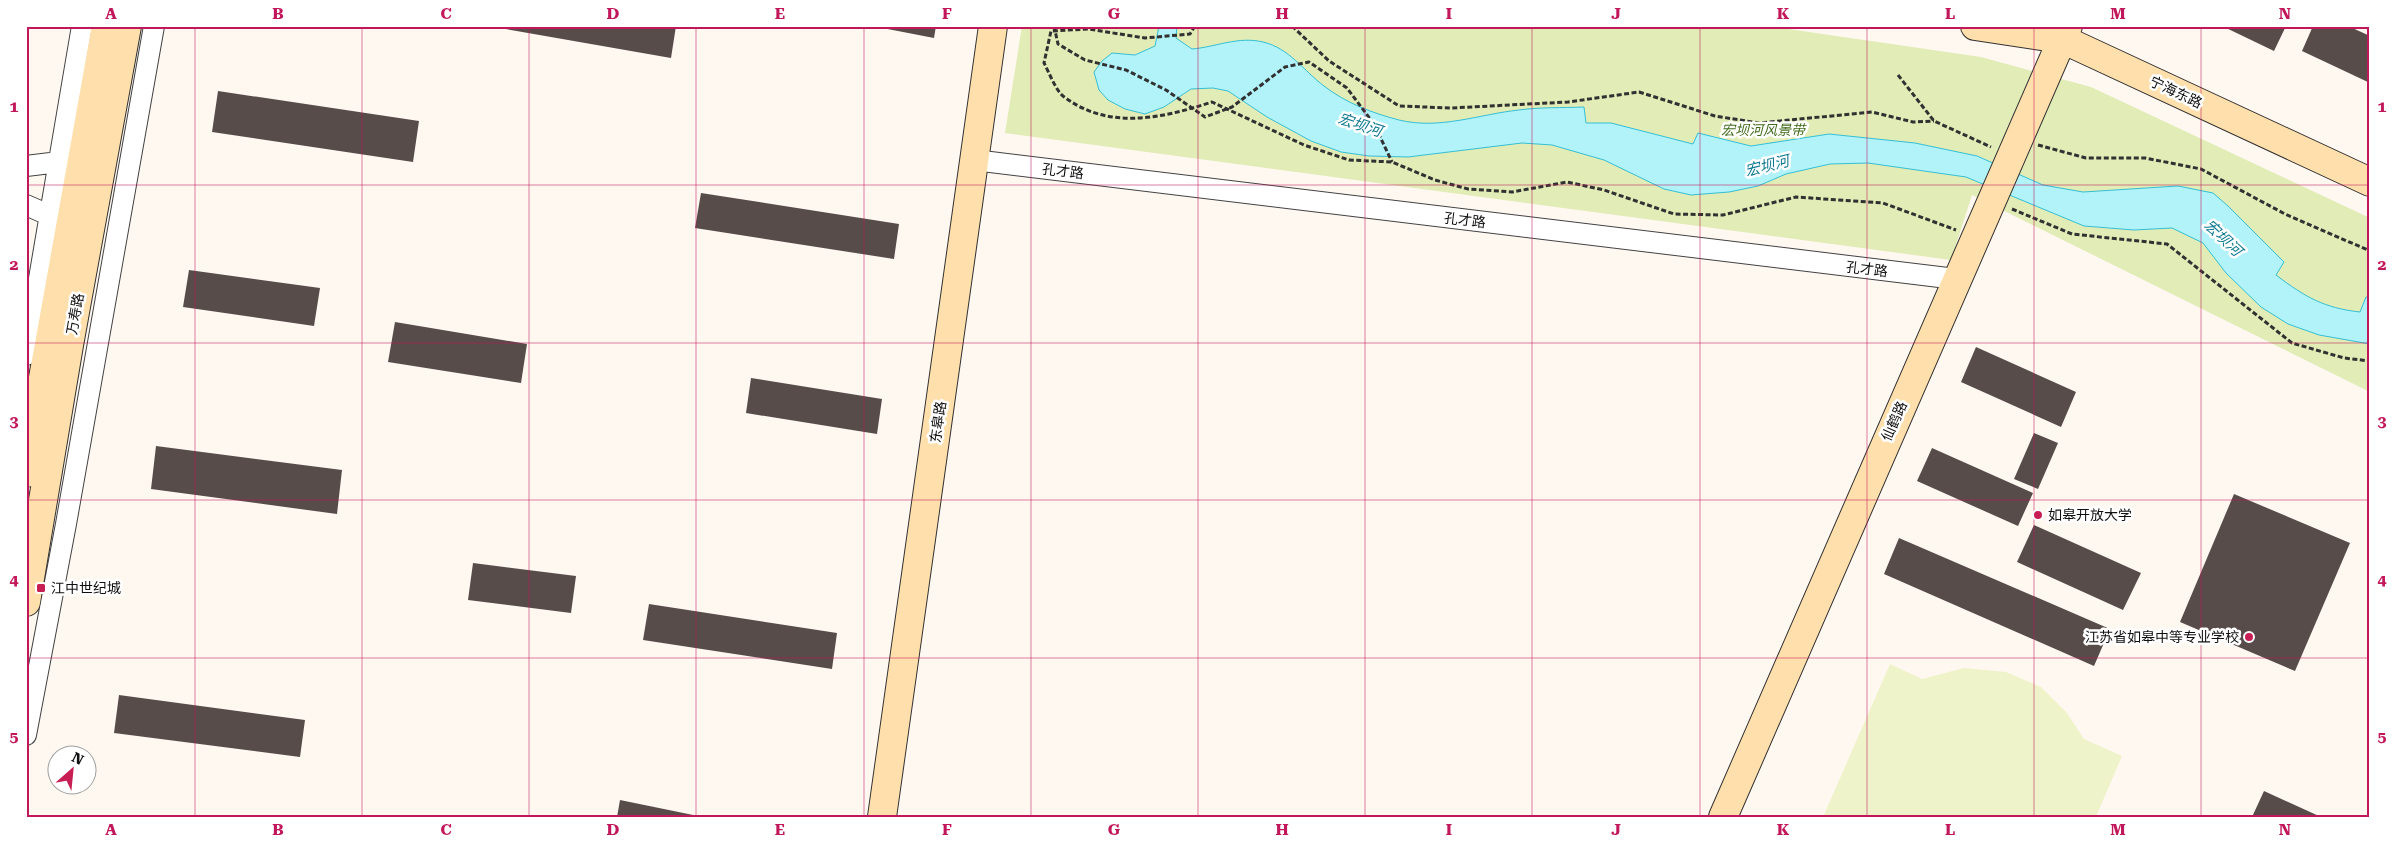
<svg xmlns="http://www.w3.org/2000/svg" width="2396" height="843" font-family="'Roboto Serif','Noto Sans SC',serif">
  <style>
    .green { fill: #e1ecb7 }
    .pitch { fill: #eff3ca }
    .water { fill: #b2f2f9; stroke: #35bfd5 }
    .building { fill: #584c4a }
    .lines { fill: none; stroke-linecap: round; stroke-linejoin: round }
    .street-casing { stroke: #424242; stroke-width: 22 }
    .secondary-casing { stroke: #313131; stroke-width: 30 }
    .path { stroke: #313131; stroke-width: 3; stroke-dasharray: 5 2.5; stroke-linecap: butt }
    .street { stroke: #fff; stroke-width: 20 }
    .secondary { stroke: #ffe0ac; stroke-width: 28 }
    .path-bridge { stroke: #313131; stroke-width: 3; stroke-dasharray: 5 2.5; stroke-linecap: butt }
    .grid { fill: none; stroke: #c2185b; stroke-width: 1; stroke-opacity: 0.55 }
    .poi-dot { fill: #c71e53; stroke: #fff; stroke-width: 2 }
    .labels { text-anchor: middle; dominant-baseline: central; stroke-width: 5; stroke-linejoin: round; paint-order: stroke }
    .street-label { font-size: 14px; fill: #0f0f0f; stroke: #fff }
    .park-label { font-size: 14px; font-style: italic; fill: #416b1b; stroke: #fff }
    .poi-label { font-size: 14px; fill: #0f0f0f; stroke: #fff; text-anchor: start }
    .water-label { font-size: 15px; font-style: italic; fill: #107b91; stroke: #fff }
    .neatline { fill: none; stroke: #c2185b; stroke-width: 2 }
    .grid-label { font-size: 16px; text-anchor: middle; font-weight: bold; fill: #c2185b }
  </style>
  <rect width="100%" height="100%" fill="#fff8f1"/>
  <path class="green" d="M 1022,26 L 1767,26 L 1981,57 L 2091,87 L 2370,218 L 2370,392 L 1972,195 L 1951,260 L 1005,133 Z"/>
  <path class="pitch" d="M 1890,664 L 1922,679 L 1964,668 L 2006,672 L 2041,687 L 2067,713 L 2084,739 L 2122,756 L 2096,817 L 1823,817 Z"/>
  <path class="water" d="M 1159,26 L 1177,26 L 1176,38 L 1192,49 C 1216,47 1238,36 1263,42 C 1289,48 1304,71 1324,86 C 1346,103 1372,113 1399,120 C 1440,130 1480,114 1519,110 C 1540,107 1562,108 1584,107 L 1586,123 L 1611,123 L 1693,144 L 1698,133 L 1751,146 L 1829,134 L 1915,143 L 1977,156 L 2043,185 L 2083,192 L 2178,186 L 2213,193 L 2228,206 L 2284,262 L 2276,275 C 2305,297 2324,308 2360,312 L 2366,297 L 2370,297 L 2370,344 L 2319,335 L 2288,324 L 2261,307 L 2226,273 L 2203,243 L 2172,228 L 2134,230 L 2084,226 L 1966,177 L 1868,163 L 1830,164 L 1786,174 L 1758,186 L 1729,192 L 1691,195 L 1664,189 L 1604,160 L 1552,145 L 1522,143 L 1408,157 L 1369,156 L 1341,152 L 1311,141 L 1267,117 L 1228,91 L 1213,88 L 1191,89 L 1164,107 L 1145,114 L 1125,109 L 1108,100 L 1099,90 L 1094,72 L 1102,61 L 1112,53 L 1135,55 L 1155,46 Z"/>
  <path class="building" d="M 500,26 L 676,26 L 671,58 L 500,28 Z
    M 872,26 L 936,26 L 934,38 Z
    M 2222,26 L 2286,26 L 2274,51 Z
    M 2313,26 L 2348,26 L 2370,36 L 2370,83 L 2302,51 Z
    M 218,91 L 419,121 L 413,162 L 212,132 Z
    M 701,193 L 899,224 L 894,259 L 695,228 Z
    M 189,270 L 320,288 L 314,326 L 183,307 Z
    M 395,322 L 527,344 L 521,383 L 388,362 Z
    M 1976,347 L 2076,392 L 2061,427 L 1961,382 Z
    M 751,378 L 882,399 L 877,434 L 746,413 Z
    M 2034,433 L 2058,443 L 2038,489 L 2014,479 Z
    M 156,446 L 342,470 L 337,514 L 151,489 Z
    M 1932,448 L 2033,493 L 2018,526 L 1917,481 Z
    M 2234,494 L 2350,543 L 2295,671 L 2180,622 Z
    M 2034,525 L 2141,573 L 2123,610 L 2017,562 Z
    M 1899,538 L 2110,629 L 2094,666 L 1884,574 Z
    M 473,563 L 576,576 L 571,613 L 468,600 Z
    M 649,604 L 837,633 L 832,669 L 643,640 Z
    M 119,695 L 305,720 L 300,757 L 114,733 Z
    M 2264,791 L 2321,817 L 2252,817 Z
    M 620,800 L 698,816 L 698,817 L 617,817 Z"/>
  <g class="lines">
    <defs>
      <path id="street" d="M 974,160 L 1956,279
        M 26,166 L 59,162
        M 26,205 L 51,216
        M 26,355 L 82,26
        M 26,735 L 66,524 L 154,26"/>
      <path id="secondary" d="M 1975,26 L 2062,39 L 2370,182
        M 26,473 L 106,26
        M 26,602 L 69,345 L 127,26
        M 882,817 L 993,26
        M 1723,817 L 2068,26"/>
    </defs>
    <use href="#street" class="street-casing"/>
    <use href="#secondary" class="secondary-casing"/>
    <path class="path" d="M 1195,26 L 1190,34 L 1145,38 L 1088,29 L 1051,31 L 1044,63 C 1049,72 1055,89 1063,96 C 1108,131 1163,118 1212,102 L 1304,145 L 1349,160 L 1392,162 L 1435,180 L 1468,189 L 1512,192 L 1567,182 L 1604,190 L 1674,214 L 1723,215 L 1796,197 L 1883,203 L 1956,230
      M 1292,26 L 1329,61 L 1399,106 L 1451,108 L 1568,102 L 1639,92 L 1715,116 L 1759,123 L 1872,112 L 1913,122 L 1934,121
      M 1898,75 L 1934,121 L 1991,147
      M 2038,145 L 2086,158 L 2145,158 L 2201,169 L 2285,214 L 2370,251
      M 2012,209 L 2072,234 L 2167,244 L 2292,343 L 2344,358 L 2370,361"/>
    <use href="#street" class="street"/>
    <use href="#secondary" class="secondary"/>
    <path class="path-bridge" d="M 1054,26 L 1058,44 L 1085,60 L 1126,70 L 1166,90 L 1205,117 L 1232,107 L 1285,67 L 1309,62 L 1347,88 L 1374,124 L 1392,162"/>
  </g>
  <path class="grid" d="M 195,26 L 195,817M 362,26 L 362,817M 529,26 L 529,817M 696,26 L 696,817M 864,26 L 864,817M 1031,26 L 1031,817M 1198,26 L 1198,817M 1365,26 L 1365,817M 1532,26 L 1532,817M 1700,26 L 1700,817M 1867,26 L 1867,817M 2034,26 L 2034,817M 2201,26 L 2201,817M 26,185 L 2370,185M 26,343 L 2370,343M 26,500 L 2370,500M 26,658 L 2370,658"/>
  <g class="poi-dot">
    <circle cx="2038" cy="515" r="5"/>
    <rect x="36" y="583" width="10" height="10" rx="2.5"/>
    <circle cx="2249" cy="637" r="5"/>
  </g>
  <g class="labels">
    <g class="street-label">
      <text transform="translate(2176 92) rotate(25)">宁海东路</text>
      <text transform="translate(1063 171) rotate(7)">孔才路</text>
      <text transform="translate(1465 220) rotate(7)">孔才路</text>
      <text transform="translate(1867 269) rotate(7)">孔才路</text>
      <text transform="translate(75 314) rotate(-80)">万寿路</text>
      <text transform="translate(1894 421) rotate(-66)">仙鹤路</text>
      <text transform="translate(938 422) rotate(-82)">东皋路</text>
    </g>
    <g class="park-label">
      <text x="1763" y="130">宏坝河风景带</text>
    </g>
    <g class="poi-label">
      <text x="2048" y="515">如皋开放大学</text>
      <text x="51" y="588">江中世纪城</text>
      <text x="2239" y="637" text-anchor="end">江苏省如皋中等专业学校</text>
    </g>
    <g class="water-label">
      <text transform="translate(1360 125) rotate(18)">宏坝河</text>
      <text transform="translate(1767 166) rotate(-14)">宏坝河</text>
      <text transform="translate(2223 238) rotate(43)">宏坝河</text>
    </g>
  </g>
  <rect width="2396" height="843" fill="none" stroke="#ffffff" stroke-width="55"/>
  <g transform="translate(72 770) rotate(27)"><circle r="24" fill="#ffffff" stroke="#9f9f9f"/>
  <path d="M0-4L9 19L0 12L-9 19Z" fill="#c71e53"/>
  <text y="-8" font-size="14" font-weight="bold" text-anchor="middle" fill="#0f0f0f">N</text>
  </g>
  <rect x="28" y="28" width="2340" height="788" class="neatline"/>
  <g class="grid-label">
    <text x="111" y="19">A</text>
    <text x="278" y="19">B</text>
    <text x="446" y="19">C</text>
    <text x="613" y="19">D</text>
    <text x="780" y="19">E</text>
    <text x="947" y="19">F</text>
    <text x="1114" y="19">G</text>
    <text x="1282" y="19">H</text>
    <text x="1449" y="19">I</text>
    <text x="1616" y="19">J</text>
    <text x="1783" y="19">K</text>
    <text x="1950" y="19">L</text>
    <text x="2118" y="19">M</text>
    <text x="2285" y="19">N</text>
    <text x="14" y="112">1</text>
    <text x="2382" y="112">1</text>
    <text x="14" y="270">2</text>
    <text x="2382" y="270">2</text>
    <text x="14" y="427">3</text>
    <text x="2382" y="427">3</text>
    <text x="14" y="585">4</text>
    <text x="2382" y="585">4</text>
    <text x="14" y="742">5</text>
    <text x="2382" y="742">5</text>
    <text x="111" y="835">A</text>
    <text x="278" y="835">B</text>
    <text x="446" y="835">C</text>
    <text x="613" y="835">D</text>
    <text x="780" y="835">E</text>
    <text x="947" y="835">F</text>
    <text x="1114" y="835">G</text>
    <text x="1282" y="835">H</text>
    <text x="1449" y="835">I</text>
    <text x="1616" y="835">J</text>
    <text x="1783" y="835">K</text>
    <text x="1950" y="835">L</text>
    <text x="2118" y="835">M</text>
    <text x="2285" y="835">N</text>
  </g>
</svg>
